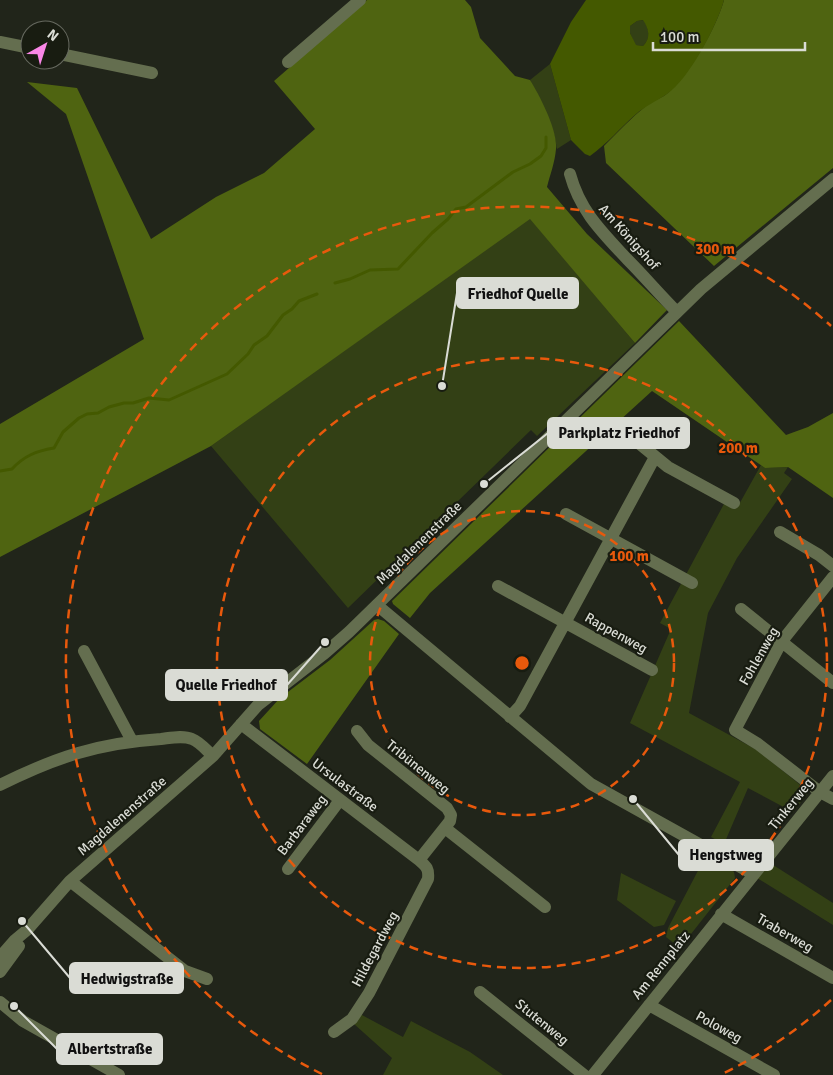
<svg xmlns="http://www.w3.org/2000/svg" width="833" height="1075" font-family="Signika,sans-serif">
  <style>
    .green { fill: #334015 }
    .forest { fill: #4f6411 }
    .water { fill: #445900; fill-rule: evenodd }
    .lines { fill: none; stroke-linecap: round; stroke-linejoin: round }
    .stream { stroke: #445900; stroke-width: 3 }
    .minor { stroke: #646e4f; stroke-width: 12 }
    .ring { fill: none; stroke: #e8590c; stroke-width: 2.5; stroke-dasharray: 9 6 }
    .labels { text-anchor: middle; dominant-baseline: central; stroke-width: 4.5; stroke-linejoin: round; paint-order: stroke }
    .street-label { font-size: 14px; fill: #dadcd5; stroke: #181c11 }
    .centre { fill: #e8590c; stroke: #181c11; stroke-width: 2.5 }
    .ring-label { font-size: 15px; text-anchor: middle; font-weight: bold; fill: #e8590c; stroke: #181c11; stroke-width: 4.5; stroke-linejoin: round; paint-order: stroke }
    .leader { fill: none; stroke: #dadcd5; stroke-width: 2 }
    .callout-dot { fill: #dadcd5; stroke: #181c11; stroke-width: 2 }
    .callout { fill: #dadcd5; stroke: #dadcd5; stroke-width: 2 }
    .callout-label { font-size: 15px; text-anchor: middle; font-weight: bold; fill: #111 }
  </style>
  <rect width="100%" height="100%" fill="#21251a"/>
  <path class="green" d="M 644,20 C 649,29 651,38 643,46 L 635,45 L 630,33 L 630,26 L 637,21 Z
    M 550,64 L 571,140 L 557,149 L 554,134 L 530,80 Z
    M 530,218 L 635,343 L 537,436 L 531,430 L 348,608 L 211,446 Z
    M 761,465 L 765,468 L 788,467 L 784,473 L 792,479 L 737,558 L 708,613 L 689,713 L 757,750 L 809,792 L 793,812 L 748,788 L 724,844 L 711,837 L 740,782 L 630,723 L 671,629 L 660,623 L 725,502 L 737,508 Z
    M 708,857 L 732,870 L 734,872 L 735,878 L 680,948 L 666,937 L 668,928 L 702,863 Z
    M 770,863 L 833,903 L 833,925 L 757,878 Z
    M 621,873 L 676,901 L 664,925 L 654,927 L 617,900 Z
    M 360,1014 L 403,1037 L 411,1021 L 470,1052 L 503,1075 L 383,1075 L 392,1058 L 354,1024 Z"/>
  <path class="forest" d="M 367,0 L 465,0 L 471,7 L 480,38 L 515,76 L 530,80 C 540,96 558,131 556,149 C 555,162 550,175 547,187 L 587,234 L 667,310 L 635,343 L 530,219 L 211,446 L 0,557 L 0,424 L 144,339 L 66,114 L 27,82 L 77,88 L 151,239 L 216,197 L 264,173 L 315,129 L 274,81 Z
    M 724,0 L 833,0 L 833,168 L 714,266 L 606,163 L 604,146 C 618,132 631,118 646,106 C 653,100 663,98 669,92 C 691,72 716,28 724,0 Z
    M 679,321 L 786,435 L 808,427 L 833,413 L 833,498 L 788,467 L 765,468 L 652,391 L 430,593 L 410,618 L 393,604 L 392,601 Z
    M 378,619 L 384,621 L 399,634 L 307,764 L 260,729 L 259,721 L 280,698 L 330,660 L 374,620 Z"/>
  <path class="water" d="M 586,0 L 724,0 C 717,26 689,79 667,94 C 657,101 645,106 635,115 C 620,128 607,144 590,156 L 585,154 L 571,140 L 550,64 L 571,22 ZM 643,20 C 649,29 651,38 643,46 L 636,45 L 630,33 L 630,26 L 637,21 Z"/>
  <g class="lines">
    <path class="stream" d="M 335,283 L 350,279 L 370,270 L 398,269 L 432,233 L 448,219 L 456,209 L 466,207 L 513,172 L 530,164 L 541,156 L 546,148 L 546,137
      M 0,471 L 12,469 C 24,456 36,451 54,448 L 63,432 L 79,418 L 87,414 L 98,413 L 109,407 L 124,403 L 133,403 L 149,398 L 169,400 L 227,374 L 248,354 L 254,345 L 267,336 L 283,315 L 292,309 L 299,301 L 317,294"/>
    <path class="minor" d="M 0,42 L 30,48
      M 60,54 L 152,73
      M 288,62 L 360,0
      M 570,174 C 580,211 602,232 627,259 C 644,276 660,295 677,312
      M 624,431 L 668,467 L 734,503
      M 566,514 L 692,583
      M 780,532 L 819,555 L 833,566
      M 833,577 L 782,641 L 735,730 L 758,744 L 820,792 L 833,799
      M 498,586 L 652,670
      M 377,605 L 591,784 L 753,874
      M 741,609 L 833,683
      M 84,651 L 132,741
      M 510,717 L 520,706 L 655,457
      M 241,724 L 419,860 C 427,867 429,869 428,879 L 369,993 L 352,1019 L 334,1032
      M 357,731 L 368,745 L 447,808 L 451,815 L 450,821 L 419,860
      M 0,785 C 56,757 99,743 161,739 C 170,738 183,735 192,739 C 200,742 206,750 213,756
      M 445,828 L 545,907
      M 288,869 L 340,800
      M 70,881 L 185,971 L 207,979
      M 721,914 L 833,978
      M 0,957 L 15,940 L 27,930 L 70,881 L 213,756 L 258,705 L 325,653 L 349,632 L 701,289 L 833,179
      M 0,972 L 19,946
      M 480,992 L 584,1075
      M 0,1002 L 23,1021 L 119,1075
      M 649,1005 L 774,1075
      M 593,1075 L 833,776"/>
  </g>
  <g class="ring">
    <circle cx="522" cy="663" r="152"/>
    <circle cx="522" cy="663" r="305"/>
    <path d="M831 1000A457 457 0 0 1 722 1074M322 1074A457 457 0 1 1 831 326"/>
  </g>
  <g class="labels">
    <g class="street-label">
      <text transform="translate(629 237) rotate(48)">Am Königshof</text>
      <text transform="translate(419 543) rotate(-44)">Magdalenenstraße</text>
      <text transform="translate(616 633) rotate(29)">Rappenweg</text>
      <text transform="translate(759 656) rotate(-60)">Fohlenweg</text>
      <text transform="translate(418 767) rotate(39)">Tribünenweg</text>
      <text transform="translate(345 785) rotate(37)">Ursulastraße</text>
      <text transform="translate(791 804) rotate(-51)">Tinkerweg</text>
      <text transform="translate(122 816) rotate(-41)">Magdalenenstraße</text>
      <text transform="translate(302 825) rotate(-53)">Barbaraweg</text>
      <text transform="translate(785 933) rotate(30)">Traberweg</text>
      <text transform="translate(375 949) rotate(-62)">Hildegardweg</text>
      <text transform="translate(661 965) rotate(-51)">Am Rennplatz</text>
      <text transform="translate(542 1022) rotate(39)">Stutenweg</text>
      <text transform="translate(719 1027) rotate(29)">Poloweg</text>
    </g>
  </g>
  <circle cx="522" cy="663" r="8" class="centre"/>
  <g class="ring-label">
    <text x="715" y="254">300 m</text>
    <text x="738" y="453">200 m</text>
    <text x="629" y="561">100 m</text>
  </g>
  <path class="leader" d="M442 386L457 293M484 484L548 433M325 642L287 685M633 799L679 855M22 921L70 978M14 1006L57 1049"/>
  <g class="callout-dot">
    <circle cx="442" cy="386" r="5"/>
    <circle cx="484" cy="484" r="5"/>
    <circle cx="325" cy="642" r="5"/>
    <circle cx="633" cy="799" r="5"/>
    <circle cx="22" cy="921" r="5"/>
    <circle cx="14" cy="1006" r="5"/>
  </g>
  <g class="callout">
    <rect x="457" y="278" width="121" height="30" rx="5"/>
    <rect x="548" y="418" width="141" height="30" rx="5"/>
    <rect x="166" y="670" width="121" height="30" rx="5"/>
    <rect x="679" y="840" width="94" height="30" rx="5"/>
    <rect x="70" y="963" width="113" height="30" rx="5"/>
    <rect x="57" y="1034" width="105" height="30" rx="5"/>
  </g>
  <g class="callout-label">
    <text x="518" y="299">Friedhof Quelle</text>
    <text x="619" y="438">Parkplatz Friedhof</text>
    <text x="226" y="690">Quelle Friedhof</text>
    <text x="726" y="860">Hengstweg</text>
    <text x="127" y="984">Hedwigstraße</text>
    <text x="110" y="1054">Albertstraße</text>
  </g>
  <g transform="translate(45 45) rotate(39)"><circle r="24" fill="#181c11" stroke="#66695f"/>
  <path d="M0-4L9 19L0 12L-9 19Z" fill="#fa87e7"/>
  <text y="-8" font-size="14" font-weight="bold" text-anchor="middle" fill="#dadcd5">N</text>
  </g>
  <path d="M653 42v8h152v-8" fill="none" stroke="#dadcd5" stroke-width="2.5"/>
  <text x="660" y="42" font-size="15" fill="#dadcd5" stroke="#181c11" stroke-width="4" paint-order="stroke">100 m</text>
</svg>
